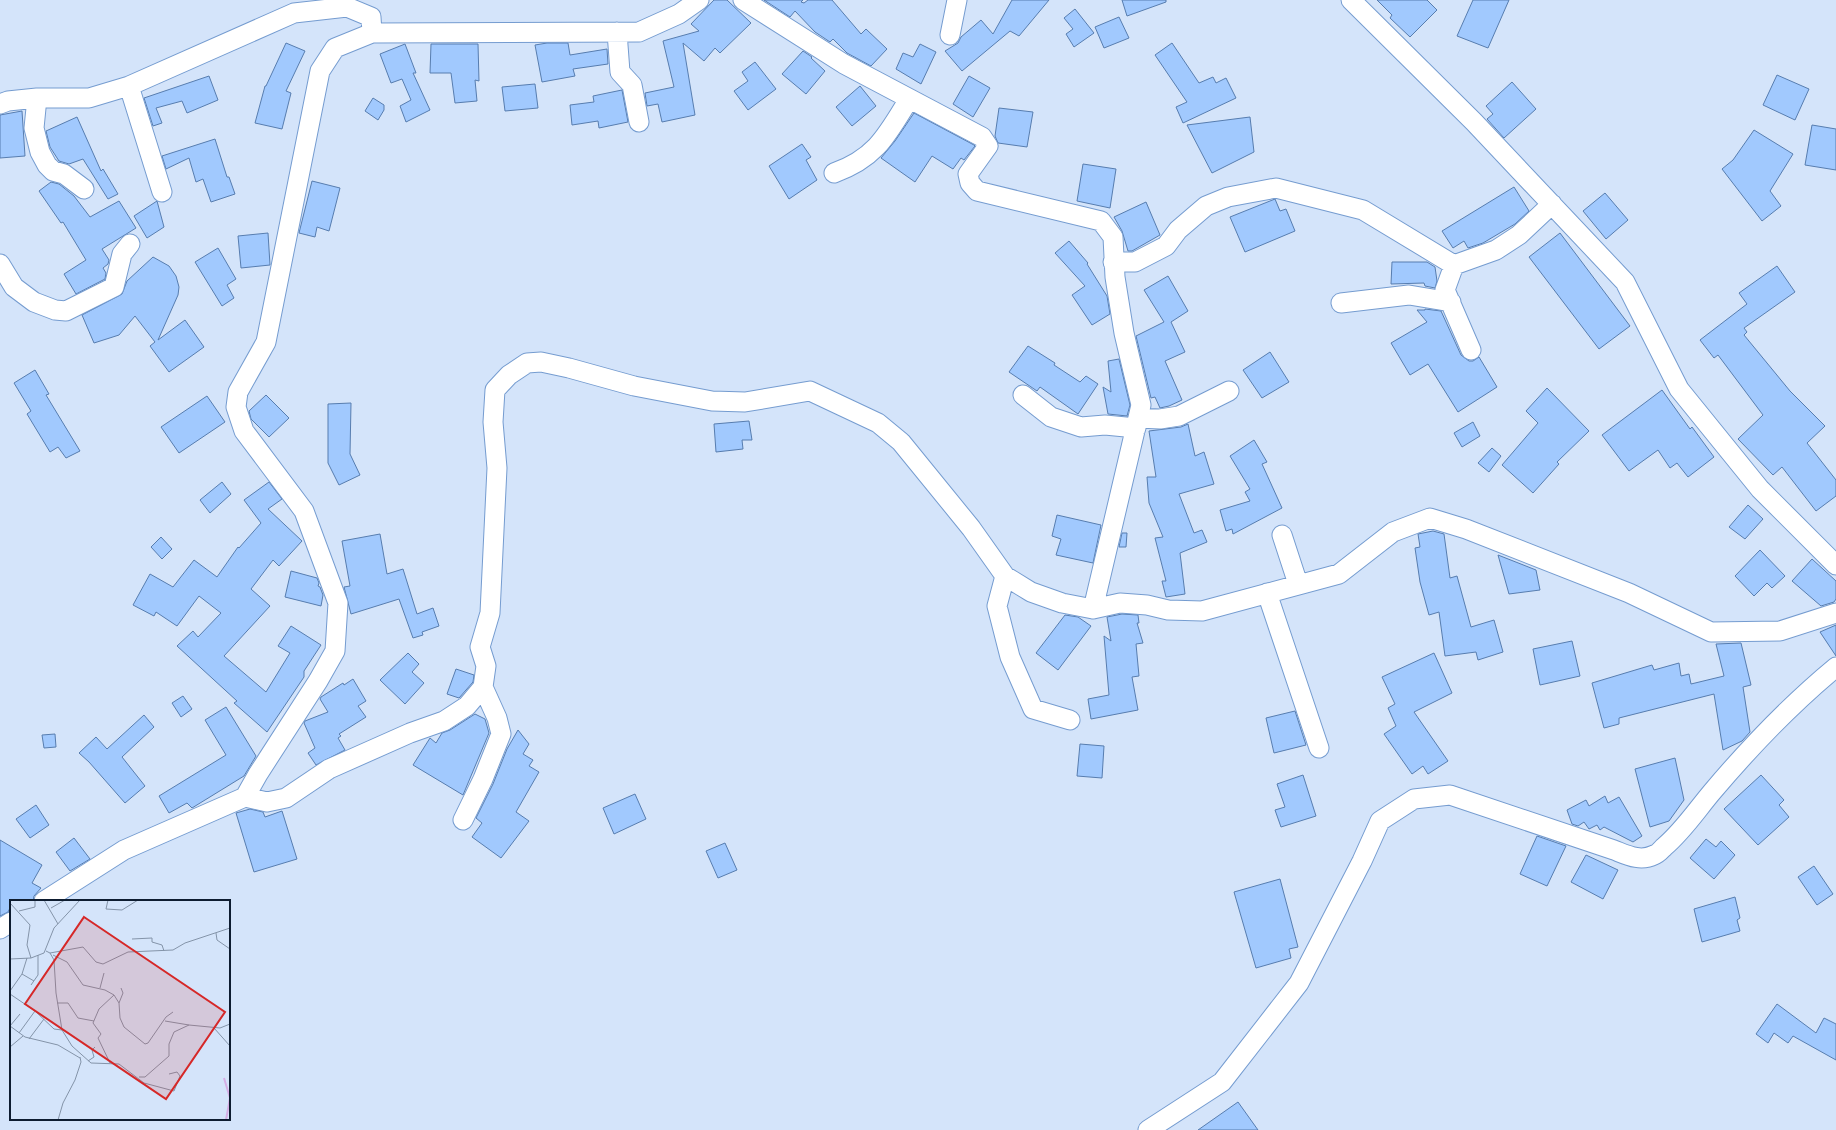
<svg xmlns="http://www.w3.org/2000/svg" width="1836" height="1130" font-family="'Alegreya Sans',sans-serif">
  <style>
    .building { fill: #a1c9fe; stroke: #577daf }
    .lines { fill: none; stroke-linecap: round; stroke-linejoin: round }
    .minor-casing { stroke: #759cd0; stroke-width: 21 }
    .minor { stroke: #fff; stroke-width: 19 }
    .inset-river { fill: none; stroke: #d5aee5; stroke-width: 2 }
    .inset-road { fill: none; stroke: #8494a9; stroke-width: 1 }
    .view { fill: #d62828; fill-opacity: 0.15; stroke: #d62828; stroke-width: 2 }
    .inset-edge { fill: none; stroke: #0d1c30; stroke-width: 2 }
  </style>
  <rect width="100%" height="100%" fill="#d4e4fa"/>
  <path class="building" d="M 714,0 L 727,0 L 751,23 L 720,53 L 715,48 L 704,61 L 683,43 L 695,115 L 662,122 L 658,104 L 647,106 L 645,93 L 674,87 L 663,41 L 699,31 L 691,24 Z
    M 764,0 L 803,0 L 801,2 L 804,3 L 808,0 L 832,0 L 861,34 L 866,29 L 887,49 L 871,66 L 847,53 L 833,39 L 830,42 L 815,32 L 795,11 L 790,17 Z
    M 1012,0 L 1049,0 L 1019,36 L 1010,31 L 962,71 L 945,51 L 958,43 L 961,37 L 981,20 L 993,34 Z
    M 1122,0 L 1166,0 L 1166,2 L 1127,16 Z
    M 1377,0 L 1427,0 L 1437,10 L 1410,37 L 1390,18 L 1392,15 Z
    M 1473,0 L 1509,0 L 1488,48 L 1457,36 Z
    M 1075,9 L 1094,33 L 1074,47 L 1066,34 L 1073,29 L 1064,18 Z
    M 1119,17 L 1129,38 L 1104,48 L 1095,27 Z
    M 286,43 L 305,51 L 286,91 L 291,93 L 282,129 L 255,123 L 265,86 L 266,86 Z
    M 547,43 L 568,43 L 570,55 L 607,49 L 608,64 L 573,69 L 575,76 L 542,82 L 535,45 Z
    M 1172,43 L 1199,83 L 1213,77 L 1216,83 L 1226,78 L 1236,98 L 1183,123 L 1176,107 L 1187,102 L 1155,55 Z
    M 405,44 L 416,73 L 413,73 L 430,110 L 406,122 L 400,106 L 411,100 L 402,79 L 391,83 L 380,54 Z
    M 431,44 L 478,44 L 479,81 L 475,80 L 477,101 L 455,103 L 451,73 L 430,73 Z
    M 920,44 L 936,52 L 921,84 L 896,69 L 903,53 L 913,57 Z
    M 803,51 L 812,57 L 811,58 L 825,71 L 806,94 L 782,74 Z
    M 755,62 L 776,89 L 748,110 L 734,91 L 748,81 L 742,72 Z
    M 1777,75 L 1809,89 L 1795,120 L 1763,105 Z
    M 209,76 L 218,100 L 187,113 L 182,101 L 156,108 L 162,123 L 153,126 L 144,98 Z
    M 969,76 L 990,88 L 973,117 L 953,104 Z
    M 1512,82 L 1536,109 L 1504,138 L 1487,119 L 1493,114 L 1486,106 Z
    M 535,84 L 538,108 L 505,111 L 502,87 Z
    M 860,86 L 876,106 L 852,126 L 836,107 Z
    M 622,90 L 628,122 L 599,128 L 598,121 L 572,125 L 570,105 L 594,102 L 593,96 Z
    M 373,98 L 384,105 L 384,110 L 378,120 L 365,111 Z
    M 999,108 L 1033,112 L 1027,147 L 998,143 L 995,136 Z
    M 22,111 L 25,156 L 0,158 L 0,115 Z
    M 914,113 L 974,145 L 975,146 L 964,160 L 961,158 L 953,169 L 932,156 L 915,182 L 881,158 L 895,141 Z
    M 77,117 L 101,171 L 103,169 L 118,194 L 108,199 L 83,159 L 69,164 L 59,161 L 50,147 L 46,131 Z
    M 1250,117 L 1254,152 L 1212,173 L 1187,125 Z
    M 1812,125 L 1836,129 L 1836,170 L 1805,165 Z
    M 1754,130 L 1793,154 L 1770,191 L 1781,206 L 1762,221 L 1722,169 L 1733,160 Z
    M 215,139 L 227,177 L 229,177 L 235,194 L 211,202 L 203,179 L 196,182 L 189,158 L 166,169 L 162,156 Z
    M 802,144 L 811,157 L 806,160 L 817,180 L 789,199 L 769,166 Z
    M 1083,164 L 1116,169 L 1110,208 L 1077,201 Z
    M 312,181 L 340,188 L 329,231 L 317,227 L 315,237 L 299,233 Z
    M 51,182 L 59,184 L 74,196 L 90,217 L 119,201 L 136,228 L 102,249 L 109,260 L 108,264 L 103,268 L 106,273 L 105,279 L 76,294 L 64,274 L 86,260 L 63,222 L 61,223 L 39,191 Z
    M 1514,187 L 1529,211 L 1515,224 L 1483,243 L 1468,248 L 1464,241 L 1453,248 L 1442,231 Z
    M 1605,193 L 1628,220 L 1606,239 L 1583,211 Z
    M 1275,199 L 1280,211 L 1286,209 L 1295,231 L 1245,252 L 1230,217 Z
    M 157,201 L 164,227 L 147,238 L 134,216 Z
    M 1146,202 L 1160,235 L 1132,251 L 1128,251 L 1122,231 L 1114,217 Z
    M 268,233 L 270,265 L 241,268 L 238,236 Z
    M 1560,233 L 1630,326 L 1599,349 L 1529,257 Z
    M 1069,241 L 1088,263 L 1087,264 L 1107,296 L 1110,314 L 1092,325 L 1072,295 L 1085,286 L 1055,253 Z
    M 218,248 L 236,279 L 227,285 L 234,298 L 222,306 L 195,262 Z
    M 153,257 L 169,266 L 176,276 L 179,287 L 178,295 L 158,340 L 185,320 L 204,347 L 169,372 L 150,346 L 155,342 L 135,316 L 119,335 L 94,343 L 82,315 L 122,294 L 127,281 Z
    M 1392,262 L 1427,262 L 1435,267 L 1437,281 L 1435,288 L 1425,286 L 1424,283 L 1391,284 Z
    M 1777,266 L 1795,292 L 1744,328 L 1747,332 L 1744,335 L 1790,391 L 1825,426 L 1807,443 L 1836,480 L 1836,496 L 1816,511 L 1782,467 L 1773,475 L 1738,439 L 1763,415 L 1718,355 L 1714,358 L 1700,340 L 1747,304 L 1739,293 Z
    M 1168,276 L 1188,311 L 1171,322 L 1185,352 L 1165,361 L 1182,400 L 1169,406 L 1160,408 L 1155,397 L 1151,398 L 1150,394 L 1136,336 L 1164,322 L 1144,290 Z
    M 1425,309 L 1441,311 L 1461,355 L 1469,361 L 1473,361 L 1479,357 L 1497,387 L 1458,412 L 1428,364 L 1410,375 L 1391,343 L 1427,322 L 1417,310 L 1425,310 Z
    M 1028,346 L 1055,363 L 1054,365 L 1080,382 L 1086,376 L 1098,384 L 1078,414 L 1040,387 L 1037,391 L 1009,372 Z
    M 1270,352 L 1289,382 L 1262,398 L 1243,370 Z
    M 1119,359 L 1130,405 L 1127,416 L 1108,414 L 1103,387 L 1111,392 L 1108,361 Z
    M 35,370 L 49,394 L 46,395 L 80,451 L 66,458 L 58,447 L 50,452 L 27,414 L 31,411 L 14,383 Z
    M 1547,388 L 1589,431 L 1557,462 L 1559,464 L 1533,493 L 1502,465 L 1538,423 L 1526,411 Z
    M 1662,390 L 1690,429 L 1692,427 L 1714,457 L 1688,477 L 1677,463 L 1670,468 L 1658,450 L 1629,471 L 1602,435 Z
    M 266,395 L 289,418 L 269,437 L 251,419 L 249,411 Z
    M 207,396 L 225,422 L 179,453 L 161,427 Z
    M 351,403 L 350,454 L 360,475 L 339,485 L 328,463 L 328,404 Z
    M 749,421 L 752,440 L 742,440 L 743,449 L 716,452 L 714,424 Z
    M 1473,422 L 1480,436 L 1462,447 L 1454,433 Z
    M 1188,424 L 1195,456 L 1204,452 L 1214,484 L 1179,494 L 1194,533 L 1202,530 L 1207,542 L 1180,553 L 1185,594 L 1166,597 L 1162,581 L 1166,581 L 1155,538 L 1163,537 L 1149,503 L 1147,477 L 1156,477 L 1149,431 L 1181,427 Z
    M 1254,440 L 1267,462 L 1262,464 L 1282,508 L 1233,534 L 1232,529 L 1226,531 L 1220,510 L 1250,501 L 1245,492 L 1250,489 L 1230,456 Z
    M 1492,448 L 1501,456 L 1489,472 L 1478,463 Z
    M 222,482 L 231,494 L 210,513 L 200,500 Z
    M 269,482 L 282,499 L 268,509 L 302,541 L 279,566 L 273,560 L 251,589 L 270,606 L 224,656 L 266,692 L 290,653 L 278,646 L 291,626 L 321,645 L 304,671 L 304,677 L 267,732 L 234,703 L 237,701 L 177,646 L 193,631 L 198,637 L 221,613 L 199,596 L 177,626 L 156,612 L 154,616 L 133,605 L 150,574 L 173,587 L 194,560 L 217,577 L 238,547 L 239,548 L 261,523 L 244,500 Z
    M 1748,505 L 1763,519 L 1745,539 L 1729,527 Z
    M 1057,515 L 1101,525 L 1093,563 L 1056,555 L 1061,539 L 1052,536 Z
    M 1433,531 L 1444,534 L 1450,578 L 1457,576 L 1471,627 L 1494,620 L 1503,652 L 1478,660 L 1476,652 L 1445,656 L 1439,612 L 1429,615 L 1420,582 L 1415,548 L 1420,547 L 1418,534 Z
    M 1122,533 L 1127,533 L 1126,547 L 1119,547 Z
    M 380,534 L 387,574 L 403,569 L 417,614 L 433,608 L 439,626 L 422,632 L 423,635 L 413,638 L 399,599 L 351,614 L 344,587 L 350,586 L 342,541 Z
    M 161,537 L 172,549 L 162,559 L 151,547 Z
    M 1760,550 L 1785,576 L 1772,588 L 1767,583 L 1754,596 L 1735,576 Z
    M 1498,555 L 1536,570 L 1540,590 L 1509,594 Z
    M 1812,559 L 1836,581 L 1836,599 L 1834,602 L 1821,606 L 1792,581 Z
    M 291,571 L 317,578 L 319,583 L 318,586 L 320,587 L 323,595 L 321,606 L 285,597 Z
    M 1122,614 L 1138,615 L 1139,623 L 1137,623 L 1143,643 L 1136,644 L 1139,676 L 1132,677 L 1138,710 L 1091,719 L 1088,699 L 1109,695 L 1104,636 L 1111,641 L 1107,617 Z
    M 1065,615 L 1078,617 L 1091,626 L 1058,670 L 1036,653 Z
    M 1836,625 L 1836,656 L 1820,632 Z
    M 1572,641 L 1580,676 L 1540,685 L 1533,649 Z
    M 1741,643 L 1751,685 L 1743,687 L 1750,732 L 1742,741 L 1723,750 L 1714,694 L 1619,718 L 1619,724 L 1604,728 L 1592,683 L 1652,665 L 1654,670 L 1679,663 L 1681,676 L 1689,674 L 1691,684 L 1724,676 L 1716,644 Z
    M 408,653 L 419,664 L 412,672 L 424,683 L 405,704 L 380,680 Z
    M 1434,653 L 1452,693 L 1414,712 L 1448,761 L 1428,774 L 1423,766 L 1412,774 L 1384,734 L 1396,726 L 1388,708 L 1395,704 L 1382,677 Z
    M 456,669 L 474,675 L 473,682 L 459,698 L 447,694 Z
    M 353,679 L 366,701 L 358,706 L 366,717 L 339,734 L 341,736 L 338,738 L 345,750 L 316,765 L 308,753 L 315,748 L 304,723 L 305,721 L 328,712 L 320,699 L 321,697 L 343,683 L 344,685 Z
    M 183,696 L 192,709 L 181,717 L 172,703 Z
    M 226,707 L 256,756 L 244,776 L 192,808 L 187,803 L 169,813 L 159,796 L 226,755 L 205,720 Z
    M 1295,711 L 1306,745 L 1274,753 L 1266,718 Z
    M 475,714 L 485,719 L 489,733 L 463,795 L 413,765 L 430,738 L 436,743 L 442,733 L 450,730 Z
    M 144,715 L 154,727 L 122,757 L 145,786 L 125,803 L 89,762 L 79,753 L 96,737 L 107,749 Z
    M 518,730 L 529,744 L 523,754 L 533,760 L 529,766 L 539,772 L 516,812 L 529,821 L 501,858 L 472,837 L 482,823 L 476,818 L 493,784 L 507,749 Z
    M 55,734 L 56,747 L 44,748 L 42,735 Z
    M 1080,744 L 1104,746 L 1102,778 L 1077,776 Z
    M 1675,758 L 1684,800 L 1669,821 L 1650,827 L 1635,769 Z
    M 1303,775 L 1316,816 L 1281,827 L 1275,810 L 1285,807 L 1277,784 Z
    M 1761,775 L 1784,800 L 1779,805 L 1789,817 L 1758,845 L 1724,809 Z
    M 635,794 L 646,819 L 614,834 L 603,808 Z
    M 1605,796 L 1608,803 L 1619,797 L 1642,836 L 1633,842 L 1604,827 L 1600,830 L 1597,825 L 1589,829 L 1584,822 L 1578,826 L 1572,824 L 1567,810 L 1586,800 L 1589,806 Z
    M 36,805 L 49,825 L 30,838 L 16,819 Z
    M 250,809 L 263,812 L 265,817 L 282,811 L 297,859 L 254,872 L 236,813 Z
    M 1537,836 L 1566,846 L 1547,886 L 1520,874 Z
    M 74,838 L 90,859 L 70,871 L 56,852 Z
    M 1706,839 L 1716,847 L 1721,841 L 1735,855 L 1714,879 L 1690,858 Z
    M 0,840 L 42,865 L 32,883 L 41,888 L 34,896 L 33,901 L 11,901 L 11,906 L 8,912 L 0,916 Z
    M 725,843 L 737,870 L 718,878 L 706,851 Z
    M 1586,855 L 1618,870 L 1603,899 L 1571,882 Z
    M 1814,866 L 1833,894 L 1817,905 L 1798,877 Z
    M 1280,879 L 1298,947 L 1289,949 L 1291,958 L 1256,968 L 1234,892 Z
    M 1735,897 L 1740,918 L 1737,920 L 1740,931 L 1702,942 L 1694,909 Z
    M 1777,1004 L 1816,1033 L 1824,1018 L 1836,1024 L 1836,1060 L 1793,1036 L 1788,1043 L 1774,1033 L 1768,1043 L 1756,1034 Z
    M 1238,1102 L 1258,1130 L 1198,1130 Z"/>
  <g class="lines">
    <defs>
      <path id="minor" d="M 743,0 L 844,64 L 982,137 L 988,146 L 968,174 L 970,183 L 977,191 L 1101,221 L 1113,237 L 1115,277 L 1124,333 L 1141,405 L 1093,609
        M 1351,0 L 1474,122 L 1625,282 L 1679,389 L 1760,489 L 1836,565
        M 617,32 L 620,72 L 632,85 L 639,122
        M 950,35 L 957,0
        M 129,86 L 162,192
        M 37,98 L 34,128 L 40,152 L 47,165 L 53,171 L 64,174 L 84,189
        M 0,104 L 8,101 L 37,98 L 89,98 L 129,86 L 294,13 L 347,7 L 371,17 L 372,33
        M 834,173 C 876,158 887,135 909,99
        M 1113,262 L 1135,262 L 1166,246 L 1178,230 L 1206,206 L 1228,197 L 1276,188 L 1363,210 L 1454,265 L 1496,250 L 1519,235 L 1552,204
        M 0,264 L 14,287 L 34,302 L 55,310 L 66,311 L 114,287 L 122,254 L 130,244
        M 1454,265 L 1445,290 L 1471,350
        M 1341,303 L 1409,295 L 1451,302
        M 1023,395 L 1051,417 L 1081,427 L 1105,425 L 1136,428
        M 1138,418 L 1160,419 L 1179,416 L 1229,391
        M 1282,535 L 1298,584
        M 1005,576 L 997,606 L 1010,657 L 1033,709 L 1070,720
        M 1267,593 L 1319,748
        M 245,797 L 267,802 L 286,798 L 329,769 L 410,733 L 444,721 L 467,706 L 483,687 L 486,666 L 480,647 L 490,613 L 497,468 L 493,422 L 495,390 L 509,375 L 527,363 L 541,362 L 569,368 L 634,386 L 712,401 L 745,402 L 810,391 L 878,423 L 901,442 L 971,528 L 1005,576 L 1031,592 L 1062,603 L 1093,609 L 1120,603 L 1147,605 L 1168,610 L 1202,611 L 1339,574 L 1393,532 L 1430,518 L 1466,529 L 1629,593 L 1711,632 L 1780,631 L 1836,613
        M 463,820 L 483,779 L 501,734 L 497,718 L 483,687
        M 44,901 L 124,850 L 245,797 L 258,774 L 318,681 L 335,651 L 338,603 L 304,511 L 244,431 L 236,407 L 238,392 L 266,342 L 320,71 L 335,48 L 372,33 L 639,32 L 679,14 L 699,0
        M 0,929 L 11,922
        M 1148,1130 L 1222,1082 L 1299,983 L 1362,861 L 1380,821 L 1414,799 L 1450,795 L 1614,850 C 1627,855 1640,862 1654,855 C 1658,854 1661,850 1664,847 C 1683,831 1696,811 1712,792 C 1750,747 1790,705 1836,667"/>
    </defs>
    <use href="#minor" class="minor-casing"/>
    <use href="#minor" class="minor"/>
  </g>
  <g transform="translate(10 900)">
    <rect width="220" height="220" fill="#d4e4fa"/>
    <path class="inset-river" d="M 214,178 L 220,198 L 216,220"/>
    <path class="inset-road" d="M 34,0 L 48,24M 98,0 L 96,9 L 112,10 L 128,0M 0,3 L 20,25 L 17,45 L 21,58M 41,8 L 55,0M 9,11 L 25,7 L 25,0M 206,33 L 207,40 L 220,49M 122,39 L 142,38 L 142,42 L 152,45 L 154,51M 36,51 L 40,53 L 44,60 L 46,93 L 52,130 L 62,146 L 81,163 L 109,164 L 134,183 L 164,191 L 170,176 L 167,172 L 159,174M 40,53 L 73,47 L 86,62 L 93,64 L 118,52 L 163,50 L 175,43 L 220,28M 43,55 L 57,62 L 73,85 L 95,90 L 104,95 L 109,103 L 110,118 L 114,127 L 135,144 L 138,143 L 156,117 L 163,112M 0,59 L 21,58 L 34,53 L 44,28 L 70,0M 12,74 L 24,81M 21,85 L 28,75 L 28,55M 90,88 L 94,73M 0,91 L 12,74 L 17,58M 0,94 L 25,111 L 44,129 L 52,130M 47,103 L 58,103 L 68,118 L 84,121M 109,103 L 113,93 L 111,88M 155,121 L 179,125M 0,126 L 15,137 L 48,145 L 70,158M 0,126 L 10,114M 204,128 L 220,146M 9,133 L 25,111M 19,139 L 34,119M 0,147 L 13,136M 78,161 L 84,157 L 82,150 L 85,147M 100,163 L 88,138 L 91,134 L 83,123 L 89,109 L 104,95M 129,177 L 135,177 L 159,156 L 159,144 L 164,132 L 179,125 L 210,128 L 220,124M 48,220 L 53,203 L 65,180 L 71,162 L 70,157"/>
    <path class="view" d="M 74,17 L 215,112 L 156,199 L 15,104 Z"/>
    <rect width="220" height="220" class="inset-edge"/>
  </g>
</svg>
